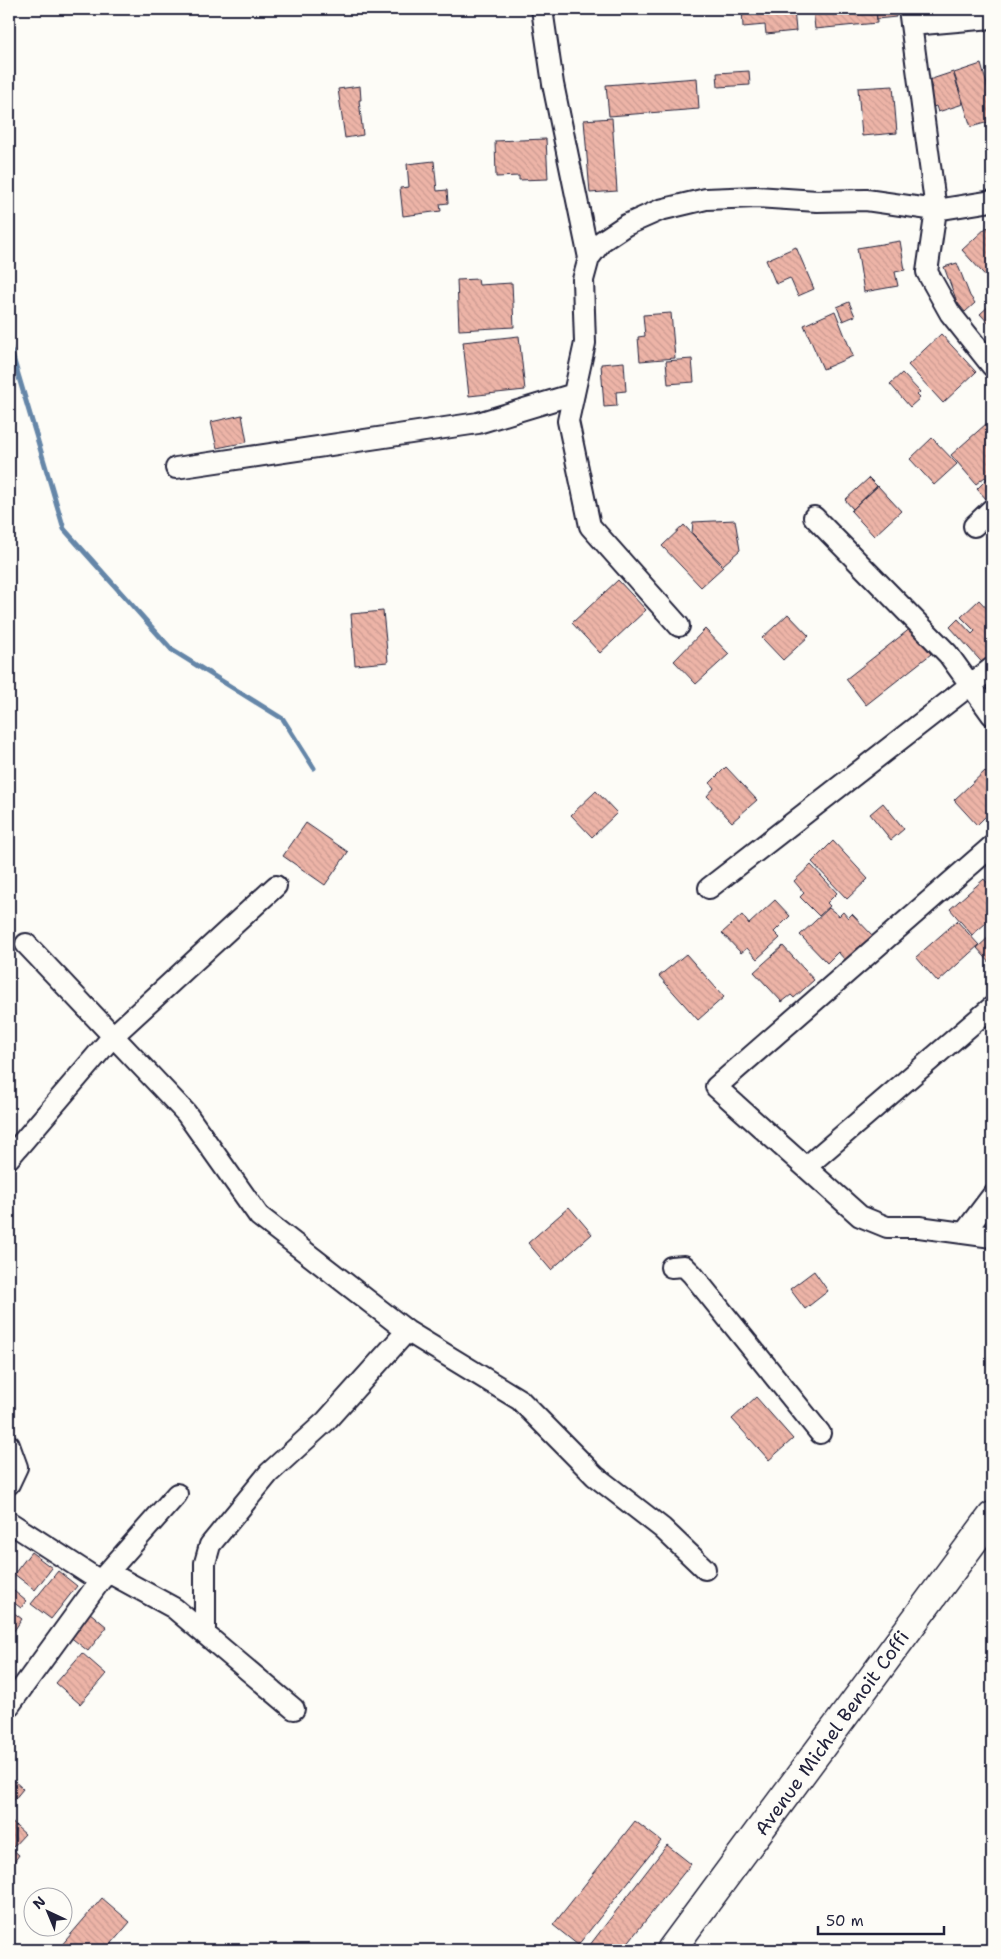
<svg xmlns="http://www.w3.org/2000/svg" width="1001" height="1959" font-family="'Shantell Sans',sans-serif">
  <style>
    .lines { fill: none; stroke-linecap: round; stroke-linejoin: round }
    .stream { stroke: #6586a8; stroke-width: 5 }
    .building { fill: url(#building-back-hatch); stroke: #22223b }
    .street-casing { stroke: #22223b; stroke-width: 24 }
    .secondary-casing { stroke: #22223b; stroke-width: 31 }
    .street { stroke: #fdfcf7; stroke-width: 20 }
    .secondary { stroke: #fdfcf7; stroke-width: 28 }
    .labels { text-anchor: middle; dominant-baseline: central; stroke-width: 5; stroke-linejoin: round; paint-order: stroke }
    .street-label { font-size: 19px; fill: #22223b; stroke: #fdfcf7 }
  </style>
  <defs>
    <pattern id="building-back-hatch" width="6" height="6" patternUnits="userSpaceOnUse" patternTransform="scale(1.25)"><rect width="6" height="6" fill="#edb4a7"/><path d="M-1 5l2 2M0 0l6 6M5-1l2 2" fill="none" stroke="#cb9a91"/></pattern>
  </defs>
  <rect width="100%" height="100%" fill="#fdfcf7"/>
  <filter id="ink" filterUnits="userSpaceOnUse"><feTurbulence type="fractalNoise" baseFrequency=".02" numOctaves="2"/><feDisplacementMap in="SourceGraphic" scale="10" xChannelSelector="R" yChannelSelector="G"/><feConvolveMatrix kernelMatrix="1 2 1 2 8 2 1 2 1" color-interpolation-filters="sRGB"/></filter>
  <g filter="url(#ink)">
    <g class="lines">
      <path class="stream" d="M 9,344 L 64,529 L 172,650 L 283,719 L 314,768"/>
    </g>
    <path class="building" d="M 742,9 L 794,9 L 796,31 L 766,34 L 765,25 L 743,27 Z
      M 813,9 L 876,9 L 877,23 L 815,29 Z
      M 876,9 L 895,9 L 896,17 L 877,19 Z
      M 981,64 L 992,102 L 992,121 L 971,127 L 954,73 Z
      M 749,71 L 750,85 L 718,87 L 717,73 Z
      M 953,72 L 963,104 L 938,112 L 936,106 L 930,108 L 924,90 L 932,88 L 929,80 Z
      M 697,78 L 699,109 L 609,116 L 606,85 Z
      M 360,86 L 361,100 L 359,100 L 363,135 L 345,138 L 338,89 Z
      M 893,86 L 897,133 L 862,136 L 858,88 Z
      M 612,118 L 617,191 L 590,193 L 584,120 Z
      M 546,139 L 548,179 L 519,180 L 519,176 L 496,177 L 495,141 Z
      M 434,161 L 437,191 L 447,190 L 448,203 L 440,204 L 441,211 L 403,216 L 400,188 L 409,187 L 407,164 Z
      M 987,227 L 992,233 L 992,283 L 962,250 Z
      M 900,241 L 905,270 L 895,272 L 898,286 L 864,292 L 857,248 Z
      M 796,247 L 814,289 L 798,296 L 790,278 L 776,284 L 766,260 Z
      M 957,263 L 970,296 L 975,303 L 965,312 L 957,302 L 944,267 Z
      M 478,279 L 479,285 L 512,283 L 514,327 L 459,330 L 457,280 Z
      M 849,302 L 855,316 L 843,321 L 837,307 Z
      M 992,303 L 992,327 L 980,314 Z
      M 835,311 L 853,356 L 823,369 L 804,325 Z
      M 671,313 L 675,358 L 640,361 L 638,337 L 645,336 L 643,315 Z
      M 941,334 L 976,372 L 943,403 L 908,365 Z
      M 519,336 L 525,390 L 469,396 L 463,342 Z
      M 692,359 L 694,382 L 668,384 L 666,361 Z
      M 624,362 L 626,391 L 616,392 L 617,406 L 604,407 L 601,364 Z
      M 902,373 L 920,392 L 917,395 L 920,398 L 910,407 L 890,384 Z
      M 242,415 L 247,442 L 217,448 L 211,422 Z
      M 986,424 L 992,430 L 992,497 L 988,501 L 977,489 L 987,479 L 985,477 L 976,484 L 951,455 Z
      M 932,438 L 957,464 L 934,485 L 910,459 Z
      M 869,478 L 877,486 L 853,509 L 845,500 Z
      M 878,486 L 901,511 L 874,536 L 851,511 Z
      M 735,520 L 740,550 L 723,565 L 692,533 L 693,522 Z
      M 684,525 L 723,567 L 701,587 L 662,546 Z
      M 618,580 L 646,610 L 600,653 L 572,623 Z
      M 979,600 L 992,614 L 992,665 L 988,669 L 950,627 L 958,619 L 972,634 L 975,631 L 961,617 Z
      M 383,611 L 388,662 L 355,665 L 351,614 Z
      M 788,614 L 809,636 L 783,660 L 762,638 Z
      M 911,628 L 931,654 L 866,705 L 846,679 Z
      M 705,629 L 729,654 L 696,684 L 674,661 Z
      M 726,767 L 757,800 L 732,822 L 707,796 L 714,788 L 710,783 Z
      M 985,771 L 992,779 L 992,801 L 990,804 L 992,810 L 977,825 L 954,800 Z
      M 596,791 L 617,813 L 592,837 L 571,815 Z
      M 883,803 L 904,829 L 891,840 L 870,814 Z
      M 306,823 L 348,852 L 325,885 L 283,856 Z
      M 833,841 L 868,879 L 847,899 L 812,862 Z
      M 811,865 L 837,893 L 827,903 L 830,906 L 819,916 L 800,897 L 804,893 L 794,881 Z
      M 984,879 L 992,888 L 992,918 L 972,935 L 950,909 Z
      M 775,900 L 790,916 L 774,932 L 780,938 L 757,959 L 747,948 L 741,953 L 722,933 L 742,915 L 749,924 Z
      M 829,908 L 839,916 L 843,912 L 848,918 L 852,914 L 873,936 L 846,961 L 838,952 L 827,963 L 800,935 Z
      M 957,921 L 979,945 L 938,982 L 916,957 Z
      M 991,935 L 992,936 L 992,965 L 977,948 Z
      M 783,946 L 814,980 L 794,998 L 791,995 L 782,1002 L 754,972 Z
      M 686,954 L 724,997 L 698,1020 L 659,976 Z
      M 569,1207 L 592,1234 L 551,1270 L 528,1243 Z
      M 814,1271 L 828,1291 L 805,1309 L 790,1289 Z
      M 756,1397 L 793,1439 L 769,1460 L 732,1419 Z
      M 31,1552 L 52,1568 L 35,1590 L 14,1574 Z
      M 58,1571 L 77,1586 L 51,1619 L 31,1604 Z
      M 9,1587 L 26,1601 L 21,1608 L 9,1599 Z
      M 9,1609 L 22,1619 L 9,1638 Z
      M 89,1612 L 107,1627 L 88,1651 L 69,1636 Z
      M 82,1653 L 106,1674 L 80,1704 L 56,1683 Z
      M 9,1776 L 23,1789 L 9,1806 Z
      M 9,1820 L 25,1834 L 13,1847 L 9,1844 Z
      M 635,1821 L 661,1841 L 578,1945 L 553,1925 Z
      M 667,1845 L 691,1864 L 622,1950 L 586,1950 Z
      M 9,1846 L 19,1855 L 14,1862 L 9,1857 Z
      M 102,1898 L 130,1922 L 106,1950 L 63,1950 L 60,1947 Z"/>
    <g class="lines">
      <defs>
        <path id="street" d="M 542,9 L 553,84 L 589,258
          M 909,9 L 936,210 L 927,272 L 950,313 L 992,366
          M 911,25 L 992,18
          M 176,468 L 478,423 L 574,394
          M 814,517 L 948,654 L 992,715
          M 974,526 L 992,509
          M 679,626 L 590,526 L 568,421 L 585,343 L 583,280 L 589,258 L 602,241 L 626,225 L 660,210 L 706,199 L 756,197 L 817,201 L 866,200 L 936,210 L 992,201
          M 992,846 L 716,1087 L 860,1216 L 887,1227 L 919,1227 L 992,1237
          M 709,888 L 992,668
          M 26,944 L 186,1113 L 259,1216 L 407,1331 L 520,1400 L 595,1476 L 662,1528 L 705,1569
          M 9,1158 L 113,1036 L 276,886
          M 806,1167 L 992,1007
          M 964,1233 L 992,1196
          M 671,1267 L 684,1266 L 692,1274 L 820,1433
          M 9,1445 L 17,1467 L 9,1484
          M 9,1522 L 100,1581
          M 108,1572 L 174,1608 L 294,1709
          M 205,1633 L 205,1563 L 210,1545 L 269,1473 L 326,1421 L 407,1331
          M 9,1706 L 100,1581 L 177,1494"/>
        <path id="secondary" d="M 671,1950 L 992,1516"/>
      </defs>
      <use href="#street" class="street-casing"/>
      <use href="#secondary" class="secondary-casing"/>
      <use href="#street" class="street"/>
      <use href="#secondary" class="secondary"/>
    </g>
  </g>
  <g class="labels">
    <g class="street-label">
      <text transform="translate(832 1733) rotate(-54)">Avenue Michel Benoit Coffi</text>
    </g>
  </g>
  <rect width="1001" height="1959" fill="none" stroke="#fdfcf7" stroke-width="30"/>
  <rect x="15" y="15" width="971" height="1929" fill="none" stroke="#22223b" stroke-width="2" filter="url(#ink)"/>
  <g transform="translate(48 1912) rotate(316)"><circle r="24" fill="#fdfcf7" stroke="#a5a5ac"/>
  <path d="M0-4L9 19L0 12L-9 19Z" fill="#22223b"/>
  <text y="-8" font-size="14" font-weight="bold" text-anchor="middle" fill="#22223b">N</text>
  </g>
  <path d="M818 1926v8h126v-8" fill="none" stroke="#22223b" stroke-width="2.5"/>
  <text x="826" y="1926" font-size="15" fill="#22223b" stroke="#fdfcf7" stroke-width="4" paint-order="stroke">50 m</text>
</svg>
